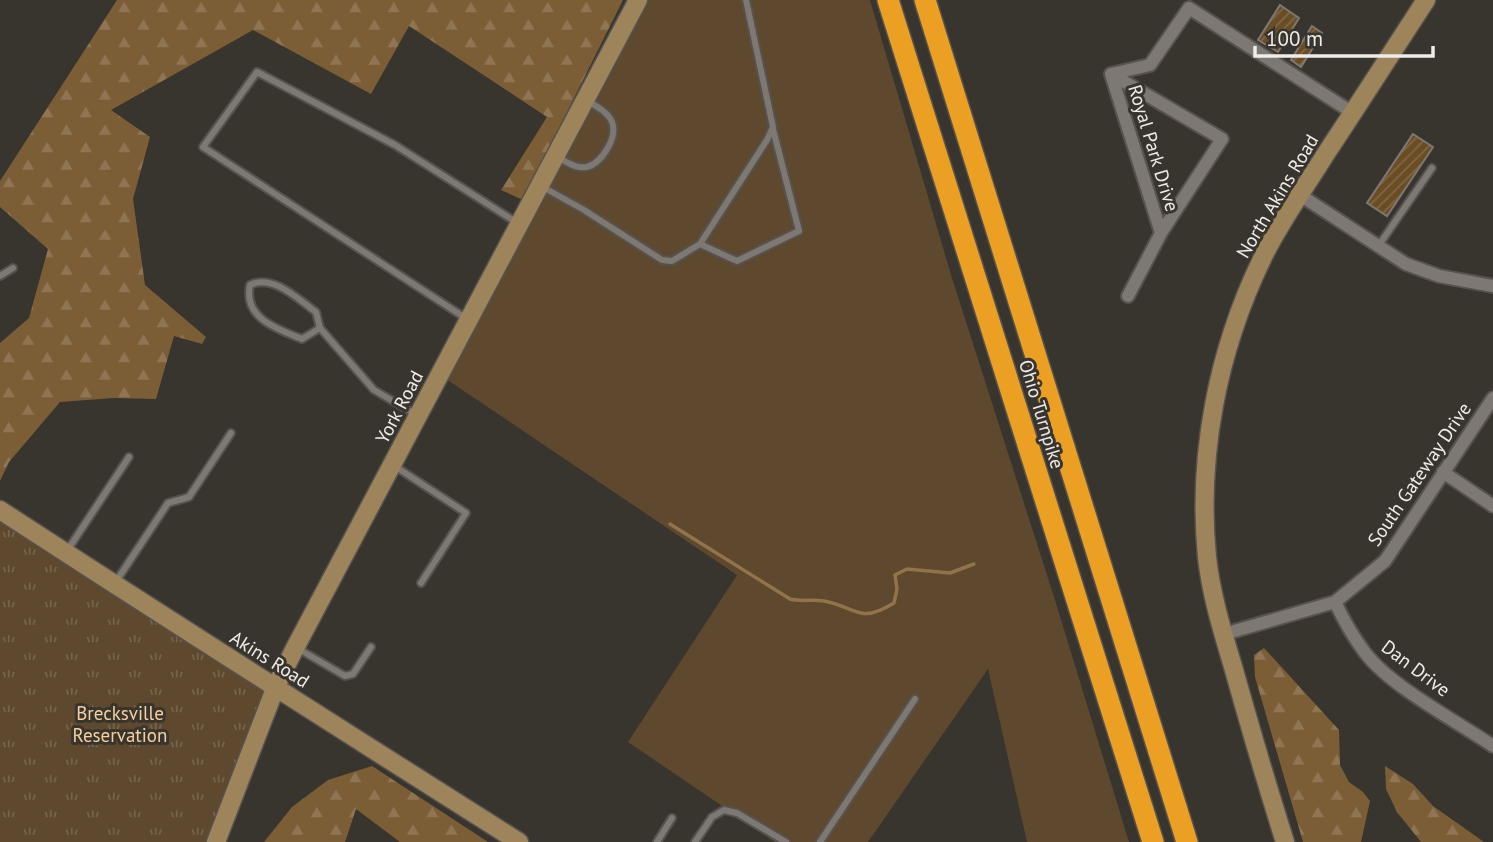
<svg xmlns="http://www.w3.org/2000/svg" width="1493" height="842" font-family="'PT Sans',sans-serif">
  <style>
    .green { fill: #5e492e }
    .forest { fill: url(#forest-firs) }
    .park { fill: url(#park-tufts) }
    .lines { fill: none; stroke-linecap: round; stroke-linejoin: round }
    .stream { stroke: #92734a; stroke-width: 3.5 }
    .building { fill: url(#building-hatch); stroke: #7d7872; stroke-width: 2 }
    .lane-casing { stroke: #56524e; stroke-width: 10 }
    .street-casing { stroke: #56524e; stroke-width: 16 }
    .secondary-casing { stroke: #56524e; stroke-width: 21 }
    .highway-casing { stroke: #56524e; stroke-width: 24 }
    .lane { stroke: #7d7872; stroke-width: 6 }
    .street { stroke: #7d7872; stroke-width: 12 }
    .secondary { stroke: #9e845a; stroke-width: 18 }
    .highway { stroke: #eba023; stroke-width: 21 }
    .labels { text-anchor: middle; dominant-baseline: central; stroke-width: 6; stroke-linejoin: round; paint-order: stroke }
    .street-label { font-size: 19px; fill: #efece9; stroke: #38342e }
    .park-label { font-size: 19px; fill: #f8d09e; stroke: #38342e }
  </style>
  <defs>
    <pattern id="forest-firs" width="22" height="20" patternUnits="userSpaceOnUse" patternTransform="scale(1.75)"><rect width="22" height="20" fill="#7c5e36"/><path d="M5 1l3.5 6h-7zM16 11l3.5 6h-7z" fill="#8f7553"/></pattern>
    <pattern id="park-tufts" width="24" height="20" patternUnits="userSpaceOnUse" patternTransform="scale(1.75)"><rect width="24" height="20" fill="#5e492e"/><path d="M3 7l-1-3M5 7V3M7 7l1-3M15 17l-1-3M17 17v-4M19 17l1-3" fill="none" stroke="#75634c"/></pattern>
    <pattern id="building-hatch" width="6" height="6" patternUnits="userSpaceOnUse" patternTransform="scale(1.75)"><rect width="6" height="6" fill="#6a4d25"/><path d="M-1 1l2-2M0 6l6-6M5 7l2-2" fill="none" stroke="#806745"/></pattern>
  </defs>
  <rect width="100%" height="100%" fill="#38342e"/>
  <path class="green" d="M 649,0 L 870,0 L 952,278 L 1055,600 L 1129,842 L 1027,842 L 988,669 L 868,842 L 775,842 L 628,742 L 737,575 L 446,379 C 514,253 583,128 649,0 Z"/>
  <path class="forest" d="M 117,0 L 623,0 L 523,200 L 501,190 L 547,117 L 409,26 L 371,94 L 253,30 L 111,110 L 150,137 L 133,199 L 145,285 L 206,337 L 202,344 L 174,336 L 156,399 L 113,398 L 60,402 L 9,462 L 0,481 L 0,343 L 29,318 L 48,249 L 0,207 L 0,181 Z
    M 1264,648 L 1339,730 L 1340,765 L 1349,782 L 1363,792 L 1370,801 L 1361,842 L 1303,842 L 1255,677 L 1254,655 Z
    M 372,766 L 488,842 L 400,842 L 356,809 L 345,842 L 264,842 L 292,807 L 328,780 Z
    M 1385,766 L 1413,784 L 1433,806 L 1484,842 L 1421,842 L 1397,812 L 1386,789 Z"/>
  <path class="park" d="M 0,507 L 276,685 L 217,842 L 0,842 Z"/>
  <g class="lines">
    <path class="stream" d="M 670,524 L 790,599 C 802,602 813,599 824,601 C 857,607 858,625 894,603 L 897,589 L 895,575 L 907,569 L 950,573 L 974,564"/>
  </g>
  <path class="building" d="M 1280,5 L 1299,18 L 1278,52 L 1258,40 Z
    M 1312,26 L 1322,33 L 1301,67 L 1291,60 Z
    M 1413,134 L 1433,147 L 1387,216 L 1367,203 Z"/>
  <g class="lines">
    <defs>
      <path id="lane" d="M 557,157 C 567,162 576,169 587,167 C 602,163 618,137 612,122 C 608,112 597,107 588,101
        M 541,186 L 584,210 L 662,260 L 672,261 L 700,244 L 767,140 L 773,127 L 746,0
        M 700,244 L 737,261 L 799,231 L 773,129
        M 1379,245 L 1432,168
        M 0,276 L 13,268
        M 467,319 L 203,147 L 257,72 L 395,145 L 519,224
        M 320,328 L 316,312 C 298,299 273,274 250,285 C 243,318 277,329 302,339 L 320,328 L 374,390 L 415,414
        M 393,465 L 466,513 L 421,583
        M 67,551 L 129,457
        M 115,583 L 168,503 L 189,497 L 231,433
        M 297,648 L 345,676 L 353,674 L 371,647
        M 657,842 L 672,818
        M 695,842 L 712,817 L 724,810 L 737,813 L 786,842
        M 820,842 L 915,699"/>
      <path id="street" d="M 1111,74 L 1222,139 L 1161,233 L 1128,296
        M 1111,74 L 1150,65 L 1189,8 L 1353,113
        M 1111,74 L 1161,233
        M 1300,195 L 1406,264 L 1439,276 L 1493,286
        M 1443,472 L 1493,506
        M 1335,602 C 1344,621 1353,637 1366,654 C 1392,687 1456,721 1493,746
        M 1224,634 L 1335,602 L 1385,561 L 1493,398"/>
      <path id="secondary" d="M 0,510 C 172,622 345,732 519,842
        M 216,842 L 276,686 L 295,648 L 638,0
        M 1285,842 C 1267,785 1250,727 1234,670 C 1223,633 1211,595 1207,557 C 1197,455 1218,350 1262,259 C 1279,223 1304,189 1325,155 C 1359,104 1392,52 1426,0"/>
      <path id="highway" d="M 888,0 L 1153,842
        M 925,0 L 1187,842"/>
    </defs>
    <use href="#lane" class="lane-casing"/>
    <use href="#street" class="street-casing"/>
    <use href="#secondary" class="secondary-casing"/>
    <use href="#highway" class="highway-casing"/>
    <use href="#lane" class="lane"/>
    <use href="#street" class="street"/>
    <use href="#secondary" class="secondary"/>
    <use href="#highway" class="highway"/>
  </g>
  <g class="labels">
    <g class="street-label">
      <text transform="translate(1154 148) rotate(73)">Royal Park Drive</text>
      <text transform="translate(1277 196) rotate(-59)">North Akins Road</text>
      <text transform="translate(399 407) rotate(-62)">York Road</text>
      <text transform="translate(1042 414) rotate(73)">Ohio Turnpike</text>
      <text transform="translate(1419 474) rotate(-56)">South Gateway Drive</text>
      <text transform="translate(270 659) rotate(32)">Akins Road</text>
      <text transform="translate(1416 668) rotate(37)">Dan Drive</text>
    </g>
    <g class="park-label">
      <text x="120" y="713">Brecksville<tspan x="120" dy="22">Reservation</tspan></text>
    </g>
  </g>
  <path d="M1255 46v10h178v-10" fill="none" stroke="#efece9" stroke-width="3.5"/>
  <text x="1266" y="46" font-size="21" fill="#efece9" stroke="#38342e" stroke-width="5" paint-order="stroke">100 m</text>
</svg>
